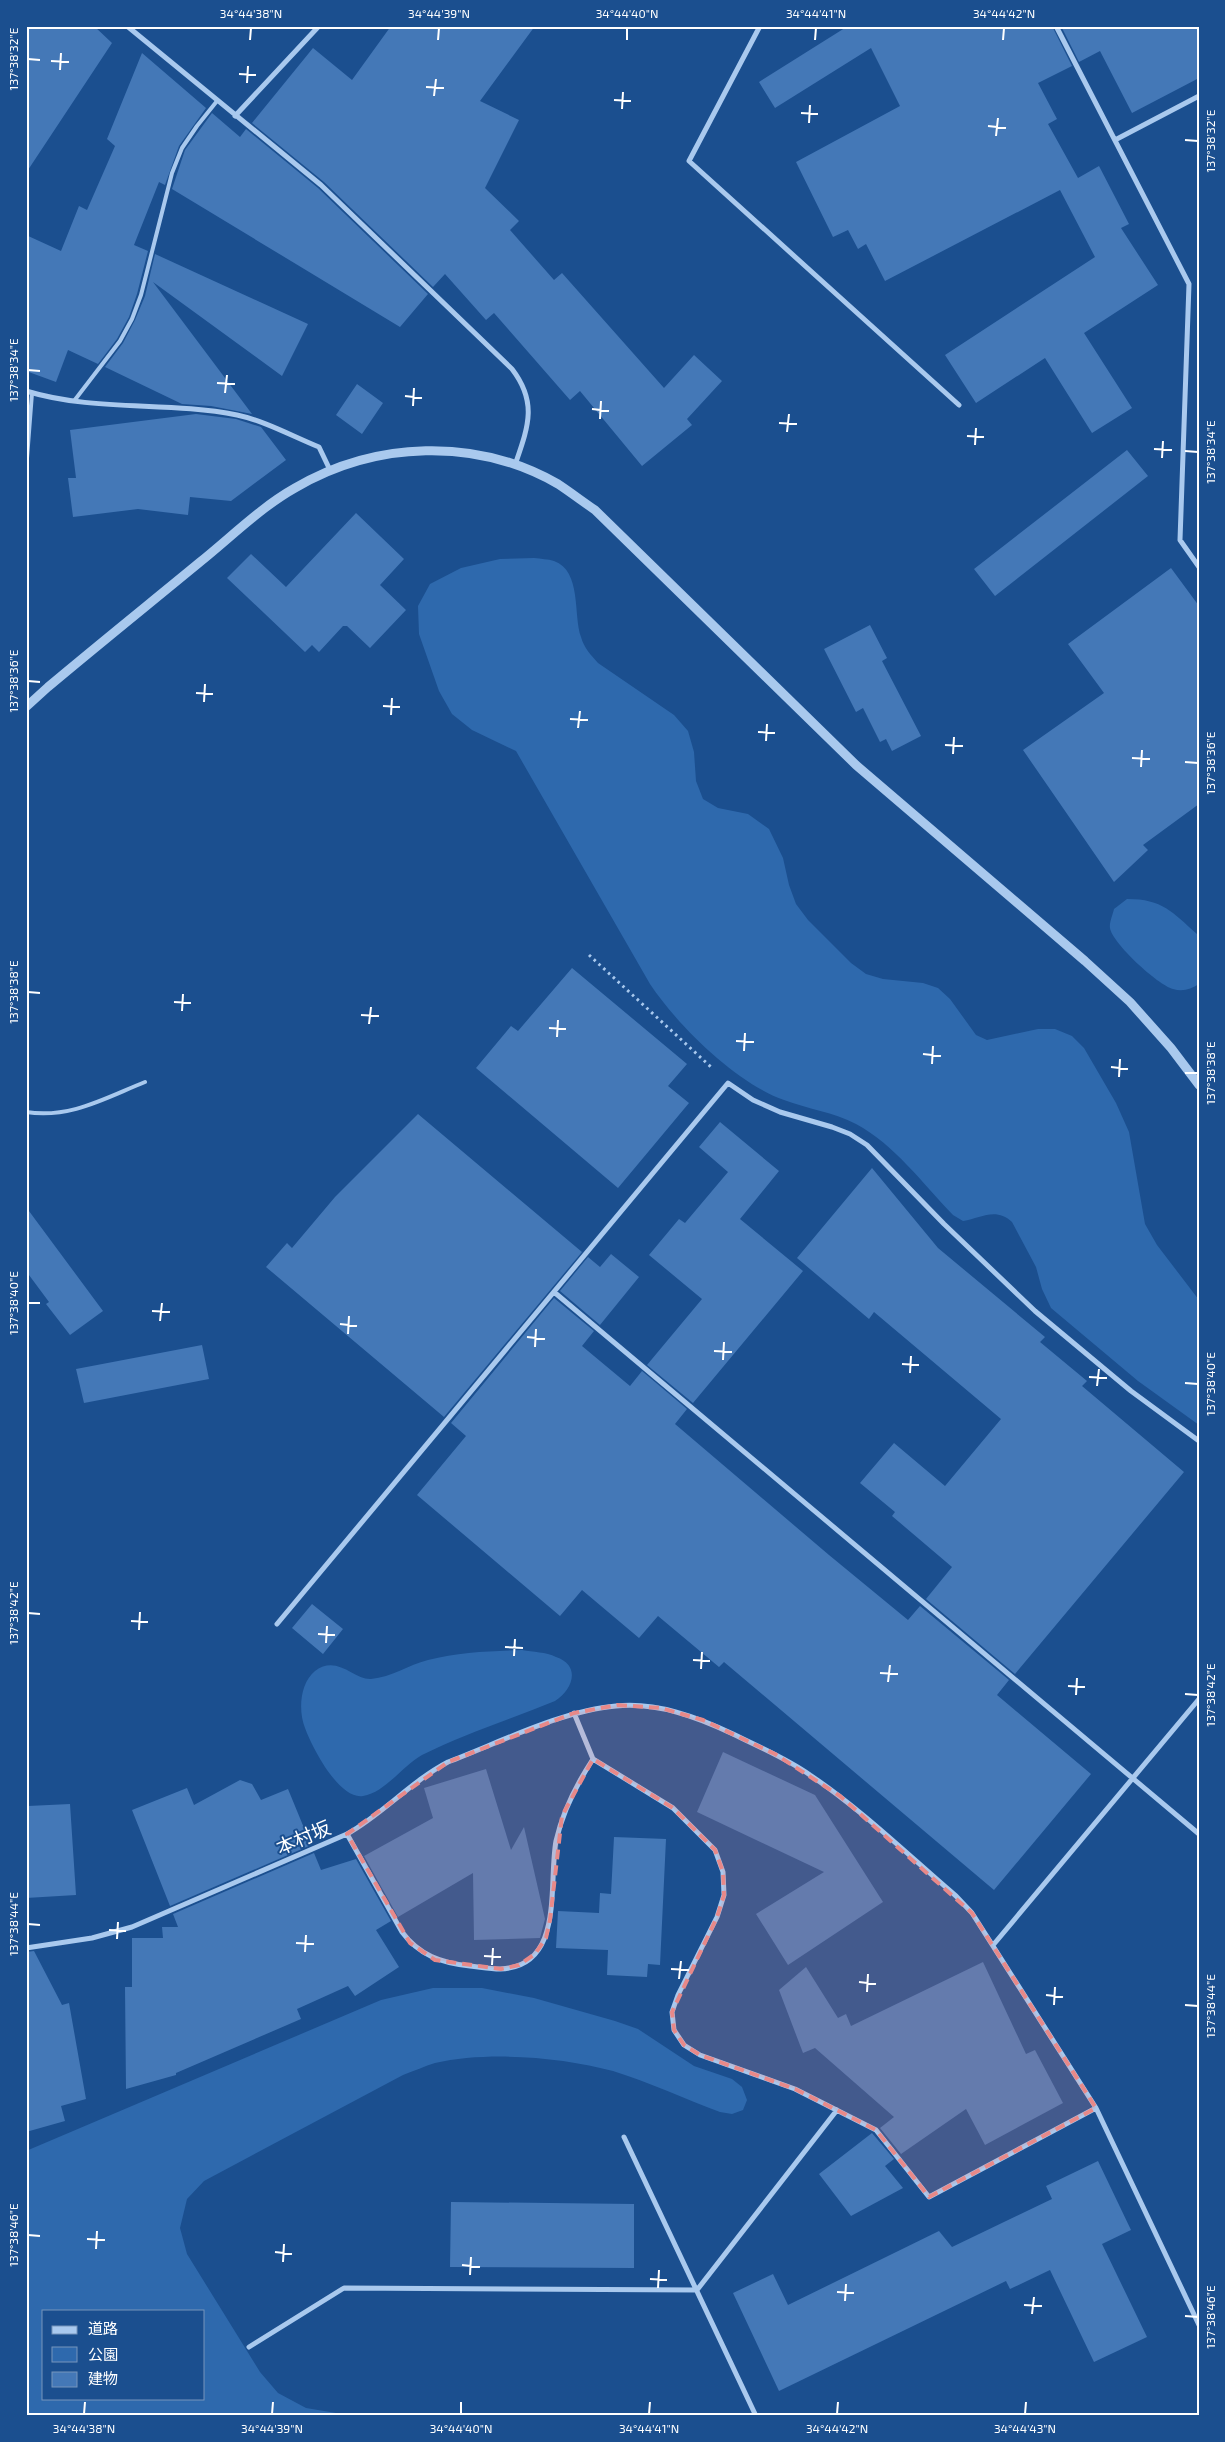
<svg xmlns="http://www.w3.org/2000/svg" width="1225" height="2442" font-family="'Exo 2','Noto Sans JP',sans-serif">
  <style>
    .green { fill: #2e69ad; fill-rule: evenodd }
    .building { fill: #4478b7 }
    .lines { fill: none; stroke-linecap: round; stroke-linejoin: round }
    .path { stroke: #a9c9ee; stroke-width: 3; stroke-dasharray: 2.5 4; stroke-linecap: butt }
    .service { stroke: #a9c9ee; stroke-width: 4 }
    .minor { stroke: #a9c9ee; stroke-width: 5 }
    .tertiary { stroke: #a9c9ee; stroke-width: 9 }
    .marked { fill: #e88989; fill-opacity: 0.2; stroke: #e88989; stroke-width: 4; stroke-dasharray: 10 6; stroke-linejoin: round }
    .ticks { fill: none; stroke: #fff; stroke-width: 2 }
    .labels { text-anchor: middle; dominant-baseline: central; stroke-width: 4; stroke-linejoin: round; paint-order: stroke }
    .street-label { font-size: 19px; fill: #fff; stroke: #1b4f8f }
    .neatline { fill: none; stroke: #fff; stroke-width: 2 }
    .ticks-label { font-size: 12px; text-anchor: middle; fill: #fff }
  </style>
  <rect width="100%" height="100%" fill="#1b4f8f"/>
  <path class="green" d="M 534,558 C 541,559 548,559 554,561 C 582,571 573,615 581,637 C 584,648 591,655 598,663 L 674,715 L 688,731 L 694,752 L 696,781 L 703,799 L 718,808 L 748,814 L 769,829 L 783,858 L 789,885 L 796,904 L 808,920 L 851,963 L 866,974 L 883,979 L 923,983 L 938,988 L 950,999 L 976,1035 L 987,1040 L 1038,1029 L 1055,1029 L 1072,1036 L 1084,1048 L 1116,1103 L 1129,1132 L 1145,1224 L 1157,1245 L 1199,1300 L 1199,1425 L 1138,1381 L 1051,1308 L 1042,1289 L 1036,1267 L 1012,1222 C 996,1207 981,1218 963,1221 L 953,1215 C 923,1184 894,1144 856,1124 C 834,1112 807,1109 784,1100 C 736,1083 678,1026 650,984 L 516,751 L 472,730 L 452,714 L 439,691 L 419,634 L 418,606 L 430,584 L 461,568 L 500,559 Z
    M 1127,899 C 1163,899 1172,912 1197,934 L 1199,936 L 1199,984 C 1191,989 1183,992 1173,989 C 1158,985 1112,943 1110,928 C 1109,923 1113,914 1114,909 Z
    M 522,1650 C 533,1652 546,1652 556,1657 C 582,1666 572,1690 555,1701 C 511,1719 464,1734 422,1755 C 402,1766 386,1792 363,1796 C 339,1800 312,1747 305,1728 C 298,1711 300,1683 315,1671 C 337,1654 354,1680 371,1679 C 392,1677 408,1665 428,1660 C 459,1652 490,1651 522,1650 Z
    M 433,1988 L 482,1988 L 534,1998 L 615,2021 L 638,2029 L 694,2066 L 732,2079 L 742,2087 L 747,2100 L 743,2110 L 732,2114 L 720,2112 C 685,2099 649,2082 613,2071 C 562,2057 488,2051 435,2063 C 425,2066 414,2071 403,2075 L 204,2181 L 187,2199 L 180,2228 L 187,2254 L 260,2372 L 278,2393 L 306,2408 L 336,2413 L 510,2416 L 26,2416 L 26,2151 L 381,2000 ZM 44,2311 L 204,2311 L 204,2398 L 44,2398 Z"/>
  <path class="building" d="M 26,26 L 94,26 L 112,43 L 26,173 Z
    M 391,26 L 535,26 L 480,101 L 519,120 L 485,188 L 519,221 L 510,230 L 554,280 L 562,273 L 664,388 L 694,355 L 722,381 L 687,419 L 692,425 L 642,466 L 580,391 L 570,400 L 494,313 L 486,320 L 445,274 L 433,287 L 324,182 L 252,123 L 313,48 L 352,80 Z
    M 848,26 L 1052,26 L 1072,66 L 1038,83 L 1057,119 L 1048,124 L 1078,178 L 1099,166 L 1129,224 L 1121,228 L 1158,285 L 1084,333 L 1132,408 L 1092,433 L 1045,358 L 976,403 L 945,355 L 1095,257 L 1060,190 L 885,281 L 866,244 L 858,249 L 848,230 L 833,237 L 796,162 L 900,106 L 871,48 L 775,108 L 759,82 Z
    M 1061,26 L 1199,26 L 1199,78 L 1132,113 L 1100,51 L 1079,62 Z
    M 142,53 L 206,108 L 179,146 L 165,185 L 159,182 L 134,245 L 148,251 L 137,294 L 129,317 L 117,339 L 98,364 L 68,350 L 56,382 L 26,371 L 26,235 L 61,251 L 79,206 L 87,210 L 115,146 L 107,139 Z
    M 212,113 L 240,137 L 246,129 L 318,188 L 428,294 L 400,327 L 172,189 L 185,150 Z
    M 155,254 L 308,324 L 282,376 L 153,282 L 252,414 L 211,406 L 182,404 L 105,367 L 123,343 L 135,320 L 145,296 Z
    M 357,384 L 383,403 L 362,434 L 336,415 Z
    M 196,414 L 236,419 L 261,427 L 286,460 L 231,501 L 190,497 L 188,515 L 138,509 L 73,517 L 68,478 L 76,478 L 70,430 Z
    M 1127,450 L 1148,476 L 995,596 L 974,569 Z
    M 356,513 L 404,559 L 380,585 L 406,610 L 370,648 L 347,626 L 343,626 L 319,652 L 312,645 L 305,652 L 227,578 L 251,554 L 286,587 Z
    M 1171,568 L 1199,606 L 1199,804 L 1143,845 L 1148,850 L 1114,882 L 1023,750 L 1104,693 L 1068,644 Z
    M 870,625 L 887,658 L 882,661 L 921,736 L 892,751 L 886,739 L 880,742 L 863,708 L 856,712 L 824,649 Z
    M 572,968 L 687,1064 L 668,1086 L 689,1103 L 618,1188 L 476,1068 L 511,1026 L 518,1031 Z
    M 418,1114 L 582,1252 L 444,1417 L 266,1267 L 287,1243 L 292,1248 L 335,1197 Z
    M 720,1122 L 779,1171 L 740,1219 L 803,1271 L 693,1403 L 647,1365 L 702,1299 L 649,1255 L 679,1219 L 685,1223 L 728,1172 L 699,1147 Z
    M 872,1168 L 938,1248 L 1045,1337 L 1040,1342 L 1087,1381 L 1082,1386 L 1184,1472 L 1015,1674 L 926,1599 L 952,1567 L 892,1516 L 895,1512 L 860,1483 L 894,1443 L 945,1486 L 1001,1419 L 874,1312 L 869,1319 L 797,1258 Z
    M 26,1207 L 103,1311 L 70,1335 L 46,1304 L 49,1302 L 26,1271 Z
    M 611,1254 L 639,1277 L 600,1325 L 560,1291 L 588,1257 L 600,1267 Z
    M 554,1298 L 594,1331 L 582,1346 L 630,1386 L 642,1371 L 687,1409 L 675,1424 L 829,1555 L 908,1620 L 920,1606 L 1009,1680 L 997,1695 L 1091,1774 L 994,1890 L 724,1662 L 719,1667 L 658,1616 L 639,1638 L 582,1590 L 560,1616 L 417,1495 L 466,1436 L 451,1423 Z
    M 202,1345 L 209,1379 L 84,1403 L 76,1369 Z
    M 312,1604 L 343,1629 L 323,1654 L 292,1628 Z
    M 723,1752 L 815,1795 L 883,1902 L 788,1965 L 756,1914 L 824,1872 L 697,1812 Z
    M 486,1769 L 511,1850 L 524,1827 L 545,1919 L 540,1938 L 474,1940 L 473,1873 L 398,1917 L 364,1856 L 433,1818 L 424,1788 Z
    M 240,1780 L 252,1784 L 261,1800 L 288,1789 L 311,1845 L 170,1906 L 132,1810 L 187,1788 L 194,1805 Z
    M 70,1804 L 76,1895 L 26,1898 L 28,1806 Z
    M 614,1837 L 666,1839 L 660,1965 L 648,1964 L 647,1977 L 607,1975 L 608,1950 L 556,1948 L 558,1911 L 599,1913 L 600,1893 L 611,1894 Z
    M 314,1853 L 321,1870 L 356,1859 L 391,1921 L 376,1930 L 399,1967 L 355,1996 L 348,1986 L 297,2009 L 301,2019 L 176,2073 L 176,2075 L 126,2089 L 125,1987 L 132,1987 L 132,1938 L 163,1938 L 162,1927 L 178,1927 L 173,1914 Z
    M 34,1951 L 62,2005 L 69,2003 L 86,2099 L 61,2106 L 65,2121 L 26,2132 L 26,1952 Z
    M 983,1962 L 1026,2054 L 1035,2050 L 1063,2103 L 985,2145 L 966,2109 L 901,2154 L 880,2128 L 894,2117 L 815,2048 L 803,2053 L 779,1990 L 806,1967 L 838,2018 L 846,2014 L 851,2026 Z
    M 872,2133 L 894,2159 L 885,2166 L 903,2188 L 851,2216 L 819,2174 Z
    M 1098,2161 L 1131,2230 L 1102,2244 L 1147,2337 L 1094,2362 L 1050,2270 L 1010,2289 L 1006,2281 L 779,2391 L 733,2293 L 773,2274 L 788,2305 L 939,2231 L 952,2247 L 1052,2199 L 1046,2186 Z
    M 451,2202 L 634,2204 L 634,2268 L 450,2267 Z"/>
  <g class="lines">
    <path class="path" d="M 589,955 L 711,1067"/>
    <path class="service" d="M 74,401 L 120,341 L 132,319 L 141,295 L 172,173 L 182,148 L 197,126 L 217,101
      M 26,471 L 32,393
      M 26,1112 C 70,1119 105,1098 145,1082"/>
    <path class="minor" d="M 127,26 L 321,185 L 512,369 C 538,403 528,427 515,465
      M 760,26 L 689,161 L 959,405
      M 1056,26 L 1189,284 L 1180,540 L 1199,567
      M 235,116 L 319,26
      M 1115,140 L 1199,96
      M 26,391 C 95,412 167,401 237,415 C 265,421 292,436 319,447 L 330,470
      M 554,1292 L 1199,1834
      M 277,1624 L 728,1083 L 753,1100 L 780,1112 L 832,1127 L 850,1134 L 867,1145 L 944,1224 L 1035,1311 L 1131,1391 L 1199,1441
      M 574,1713 L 593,1759 L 673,1808 L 715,1850 L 723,1872 L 724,1895 L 717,1917 L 678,1995 L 672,2012 L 674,2030 L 684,2045 L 700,2055 L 795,2089 L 876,2130 L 929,2197 L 1096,2108
      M 347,1834 L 402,1932 C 419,1955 441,1963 470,1966 C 480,1967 490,1969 500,1969 C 565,1967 548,1884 556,1841 C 563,1810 576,1785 593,1759
      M 994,1944 L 1199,1699
      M 26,1948 L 92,1938 L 132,1927 L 347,1834 C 383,1814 410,1782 448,1762 C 498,1743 564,1710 616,1706 C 657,1702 697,1717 733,1734 C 759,1747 786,1758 810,1775 C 862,1810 908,1855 956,1896 L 972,1913 L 1096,2108 L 1199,2325
      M 624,2137 L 756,2416
      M 249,2347 L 344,2288 L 697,2290 L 837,2110"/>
    <path class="tertiary" d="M 26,707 L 48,687 C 98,645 149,604 200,562 C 230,538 261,507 295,488 C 375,441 476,437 558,484 C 570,492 582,501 595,510 L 856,765 L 1085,961 L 1130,1002 L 1171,1048 L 1199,1085"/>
  </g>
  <path class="marked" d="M 617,1705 L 661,1708 L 703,1720 L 775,1754 L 840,1796 L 972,1913 L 1096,2108 L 929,2197 L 876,2130 L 795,2089 L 700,2055 L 684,2045 L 674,2030 L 672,2012 L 717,1917 L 724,1895 L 723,1872 L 715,1850 L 673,1808 L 593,1759 L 562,1816 L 550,1920 L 546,1938 L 535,1954 L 519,1965 L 501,1969 L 435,1960 L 410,1943 L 347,1834 L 448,1762 L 574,1713 Z"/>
  <path class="ticks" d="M 250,40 L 251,28M 438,40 L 439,28M 627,40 L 627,28M 815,40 L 816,28M 1003,40 L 1004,28M 28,59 L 40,60M 51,61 L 69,62M 60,70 L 61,53M 239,74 L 256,75M 247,83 L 248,66M 426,87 L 444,88M 434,96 L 436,79M 614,100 L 631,101M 622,109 L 623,92M 801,113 L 818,114M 809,123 L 810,105M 988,126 L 1006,128M 996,136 L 998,118M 1185,140 L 1198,141M 28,370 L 40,371M 217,383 L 235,384M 225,393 L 227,375M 405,396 L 422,398M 413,406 L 414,388M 592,409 L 609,411M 600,419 L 601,401M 779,423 L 797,424M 787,432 L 789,414M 967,436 L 984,437M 975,445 L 976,428M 1154,449 L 1172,450M 1185,451 L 1198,452M 1162,458 L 1163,441M 28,681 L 40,682M 196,693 L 213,694M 204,702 L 205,684M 383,706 L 400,707M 391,715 L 392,698M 570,719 L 588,720M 578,728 L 580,711M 758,732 L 775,733M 766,741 L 767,724M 945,745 L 963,746M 953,754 L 954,737M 1132,758 L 1150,759M 1185,762 L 1198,763M 1141,767 L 1142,750M 28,992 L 40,993M 174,1002 L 191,1003M 182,1011 L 183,994M 361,1015 L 379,1016M 369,1024 L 371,1007M 549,1028 L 566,1029M 557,1037 L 558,1020M 736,1041 L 754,1042M 744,1051 L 745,1033M 923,1054 L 941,1056M 932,1064 L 933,1046M 1111,1067 L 1128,1069M 1185,1073 L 1198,1073M 1119,1077 L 1120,1059M 28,1303 L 40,1303M 152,1311 L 170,1312M 160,1321 L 162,1303M 340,1324 L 357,1326M 348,1334 L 349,1316M 527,1337 L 545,1339M 535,1347 L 536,1329M 714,1351 L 732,1352M 723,1360 L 724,1342M 902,1364 L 919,1365M 910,1373 L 911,1356M 1089,1377 L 1107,1378M 1185,1383 L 1198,1384M 1097,1386 L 1099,1369M 28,1613 L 40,1614M 131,1621 L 148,1622M 139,1630 L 140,1612M 318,1634 L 335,1635M 326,1643 L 327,1626M 505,1647 L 523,1648M 514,1656 L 515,1639M 693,1660 L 710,1661M 701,1669 L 702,1652M 880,1673 L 898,1674M 888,1682 L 890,1665M 1068,1686 L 1085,1687M 1185,1694 L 1198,1695M 1076,1695 L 1077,1678M 28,1924 L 40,1925M 109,1930 L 126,1931M 117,1939 L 118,1922M 296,1943 L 314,1944M 305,1952 L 306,1935M 484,1956 L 501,1957M 492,1965 L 493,1948M 671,1969 L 689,1970M 679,1979 L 681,1961M 859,1982 L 876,1984M 867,1992 L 868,1974M 1046,1995 L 1063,1997M 1054,2005 L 1055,1987M 1185,2005 L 1198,2006M 28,2235 L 40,2236M 87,2239 L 105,2240M 96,2249 L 97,2231M 275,2252 L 292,2254M 283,2262 L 284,2244M 462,2265 L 480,2267M 470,2275 L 471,2257M 650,2279 L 667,2280M 658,2288 L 659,2270M 837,2292 L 854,2293M 845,2301 L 846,2284M 1024,2305 L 1042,2306M 1032,2314 L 1034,2297M 1185,2316 L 1198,2317M 84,2414 L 85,2402M 272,2414 L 273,2402M 461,2414 L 461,2402M 649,2414 L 650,2402M 837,2414 L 838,2402M 1025,2414 L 1026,2402"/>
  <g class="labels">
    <g class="street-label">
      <text transform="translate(303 1837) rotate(-23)">本村坂</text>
    </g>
  </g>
  <rect width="1225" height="2442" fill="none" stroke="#1b4f8f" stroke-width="55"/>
  <rect x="42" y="2310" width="162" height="90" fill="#1b4f8f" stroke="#7695bc"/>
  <rect x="52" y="2326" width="25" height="8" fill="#a9c9ee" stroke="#7695bc"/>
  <text x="88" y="2334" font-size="15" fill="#ffffff">道路</text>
  <rect x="52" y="2347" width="25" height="15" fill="#2e69ad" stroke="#7695bc"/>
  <text x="88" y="2360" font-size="15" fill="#ffffff">公園</text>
  <rect x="52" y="2372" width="25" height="15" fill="#4478b7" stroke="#7695bc"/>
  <text x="88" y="2384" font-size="15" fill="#ffffff">建物</text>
  <rect x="28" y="28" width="1170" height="2386" class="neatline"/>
  <g class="ticks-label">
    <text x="251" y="18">34°44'38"N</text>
    <text x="439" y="18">34°44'39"N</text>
    <text x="627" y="18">34°44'40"N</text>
    <text x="816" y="18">34°44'41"N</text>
    <text x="1004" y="18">34°44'42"N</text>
    <text transform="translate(14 59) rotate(-90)" y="4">137°38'32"E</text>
    <text transform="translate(1211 141) rotate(-90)" y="4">137°38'32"E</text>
    <text transform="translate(14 370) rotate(-90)" y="4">137°38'34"E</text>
    <text transform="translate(1211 452) rotate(-90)" y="4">137°38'34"E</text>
    <text transform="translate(14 681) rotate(-90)" y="4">137°38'36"E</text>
    <text transform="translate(1211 763) rotate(-90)" y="4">137°38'36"E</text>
    <text transform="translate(14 992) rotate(-90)" y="4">137°38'38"E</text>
    <text transform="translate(1211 1073) rotate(-90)" y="4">137°38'38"E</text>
    <text transform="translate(14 1303) rotate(-90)" y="4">137°38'40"E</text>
    <text transform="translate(1211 1384) rotate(-90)" y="4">137°38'40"E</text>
    <text transform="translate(14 1613) rotate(-90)" y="4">137°38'42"E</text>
    <text transform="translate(1211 1695) rotate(-90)" y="4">137°38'42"E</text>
    <text transform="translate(14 1924) rotate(-90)" y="4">137°38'44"E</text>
    <text transform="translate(1211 2006) rotate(-90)" y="4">137°38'44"E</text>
    <text transform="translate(14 2235) rotate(-90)" y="4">137°38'46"E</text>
    <text transform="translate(1211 2317) rotate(-90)" y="4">137°38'46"E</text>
    <text x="84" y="2433">34°44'38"N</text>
    <text x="272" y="2433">34°44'39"N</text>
    <text x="461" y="2433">34°44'40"N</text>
    <text x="649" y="2433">34°44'41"N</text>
    <text x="837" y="2433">34°44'42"N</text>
    <text x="1025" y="2433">34°44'43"N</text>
  </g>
</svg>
